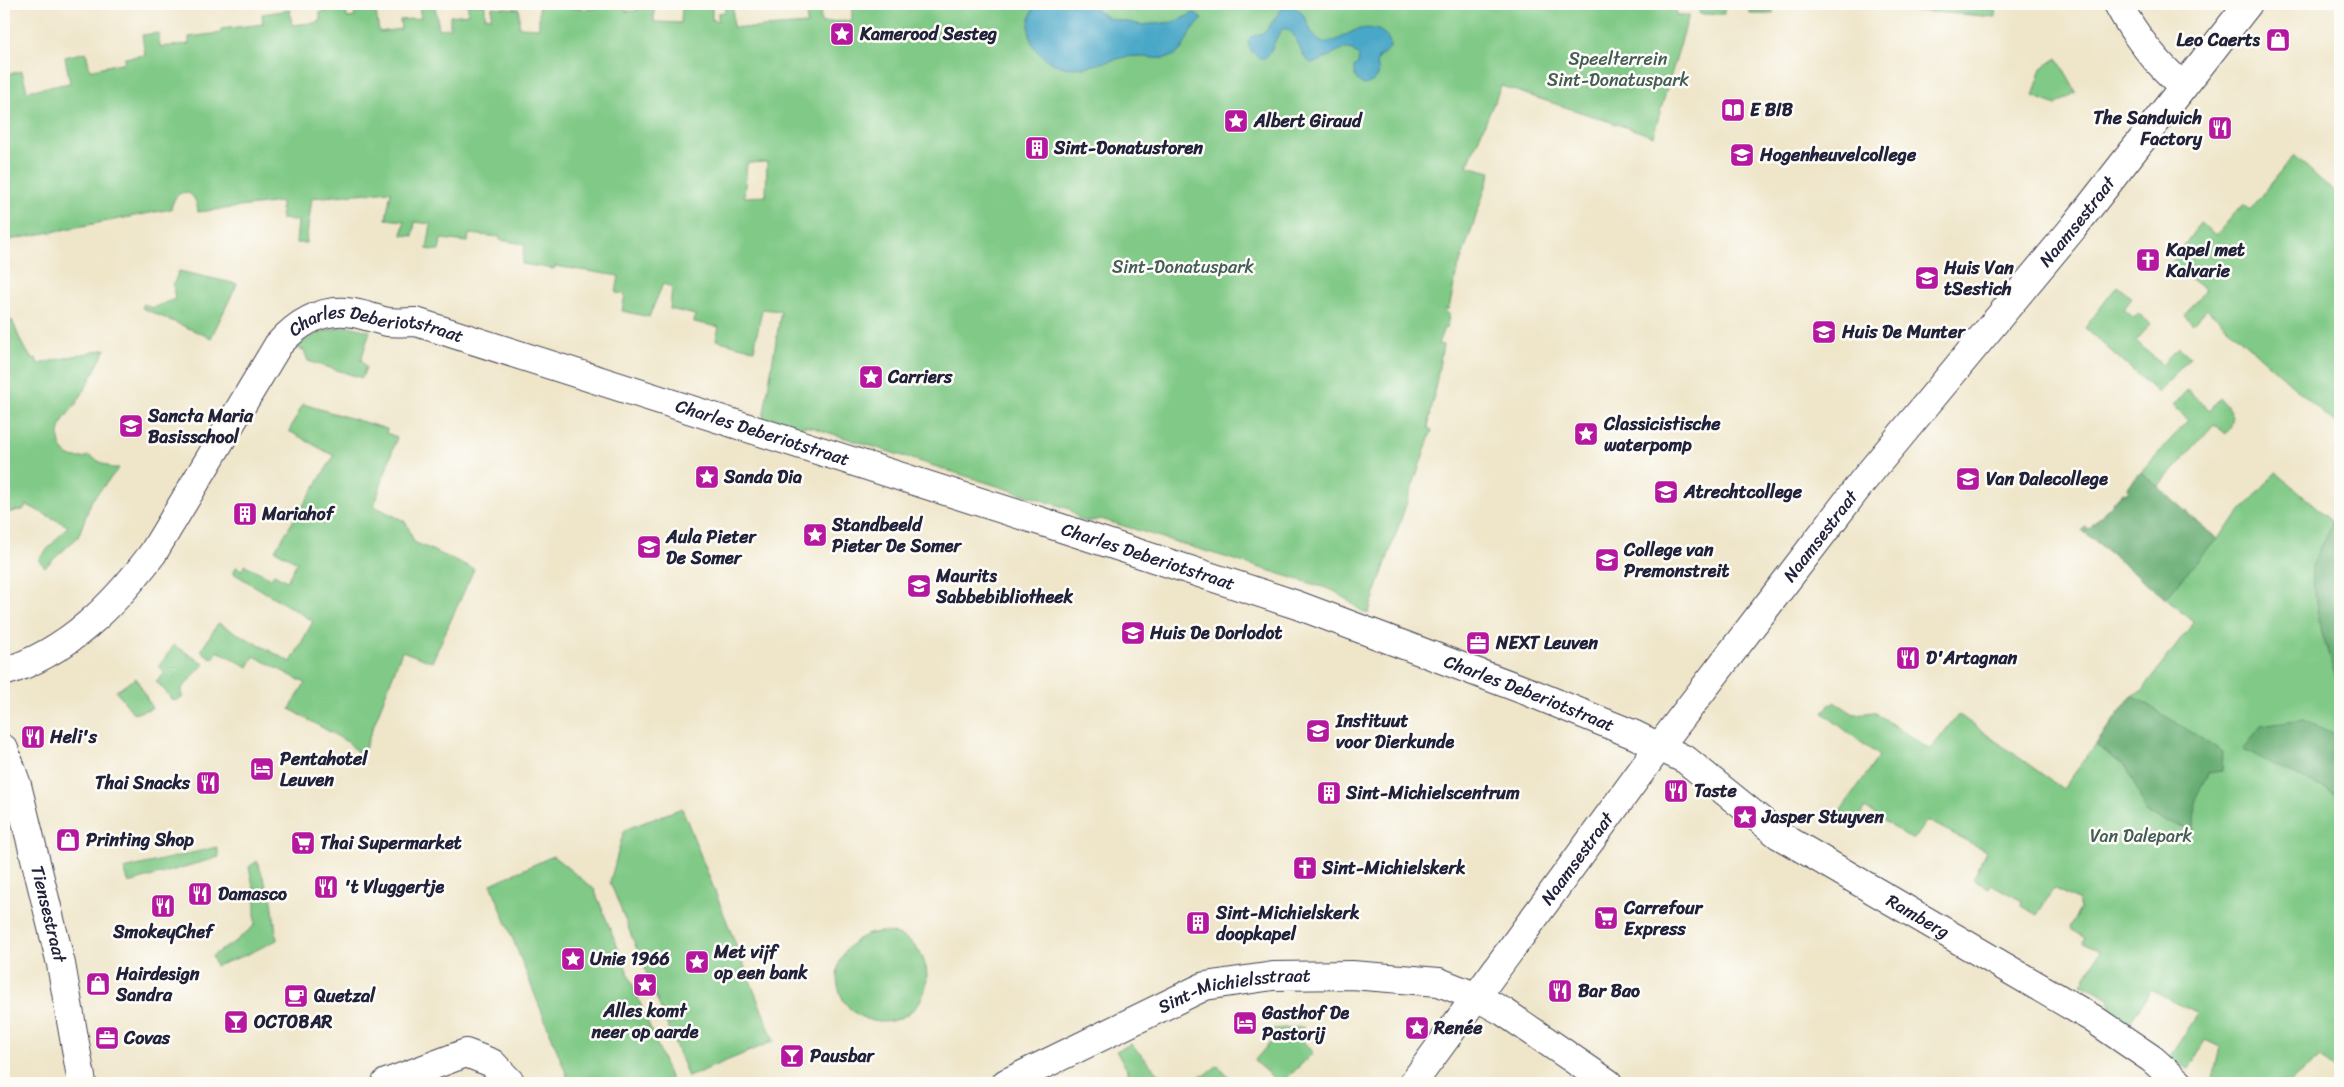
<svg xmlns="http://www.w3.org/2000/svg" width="2344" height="1087" font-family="Sriracha,sans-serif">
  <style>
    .green { fill: #80c986; stroke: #517660; fill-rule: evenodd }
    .forest { fill: #68ad73; stroke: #456857 }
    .water { fill: #48a7c7; stroke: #356481 }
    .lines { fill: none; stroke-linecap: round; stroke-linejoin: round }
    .minor-casing { stroke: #413f50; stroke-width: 30 }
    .minor { stroke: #fff; stroke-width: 28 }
    .labels { text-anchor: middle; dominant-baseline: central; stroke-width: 5; stroke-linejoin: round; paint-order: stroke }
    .poi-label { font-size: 18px; font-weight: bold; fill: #22223b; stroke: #fdfcf7; text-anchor: start }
    .park-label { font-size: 18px; fill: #435c55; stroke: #fdfcf7 }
    .street-label { font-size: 18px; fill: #22223b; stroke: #fdfcf7 }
  </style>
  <rect width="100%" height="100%" fill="#fdfcf7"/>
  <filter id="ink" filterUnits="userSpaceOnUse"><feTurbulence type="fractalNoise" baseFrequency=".02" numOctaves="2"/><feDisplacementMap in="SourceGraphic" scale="10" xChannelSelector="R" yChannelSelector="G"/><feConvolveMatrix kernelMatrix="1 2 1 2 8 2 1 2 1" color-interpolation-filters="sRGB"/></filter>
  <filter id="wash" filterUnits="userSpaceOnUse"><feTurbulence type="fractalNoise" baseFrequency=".0096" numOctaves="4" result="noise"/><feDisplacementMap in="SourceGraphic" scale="20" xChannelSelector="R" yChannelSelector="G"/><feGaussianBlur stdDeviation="1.12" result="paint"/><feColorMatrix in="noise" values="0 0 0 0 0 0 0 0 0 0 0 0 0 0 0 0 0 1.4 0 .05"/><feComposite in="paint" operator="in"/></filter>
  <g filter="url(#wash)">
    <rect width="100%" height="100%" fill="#efe6ca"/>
    <path class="green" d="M 468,4 L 485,4 L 485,17 L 491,17 L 492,7 L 519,9 L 519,27 L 539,28 L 539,4 L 560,4 L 560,7 L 595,9 L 595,4 L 625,4 L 626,11 L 637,11 L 637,4 L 654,4 L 654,22 L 681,23 L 682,4 L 712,4 L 712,20 L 718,21 L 718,13 L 725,12 L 725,4 L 733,4 L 733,27 L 751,28 L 807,24 L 806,4 L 820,4 L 821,23 L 852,20 L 852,4 L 1676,4 L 1676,15 L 1689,15 L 1653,136 L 1501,86 L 1467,166 L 1491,172 L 1456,275 L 1449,309 L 1445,309 L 1445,312 L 1449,314 L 1447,329 L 1444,328 L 1438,344 L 1443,345 L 1428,428 L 1432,430 L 1368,614 C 1353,608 1344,594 1329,589 L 1101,519 C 1085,523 1080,523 1070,509 L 814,428 L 804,426 L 789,431 L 762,425 L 781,311 L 762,309 L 754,350 L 716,340 L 719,327 L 694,322 L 695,315 L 670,309 L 672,287 L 663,284 L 649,317 L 622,311 L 625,294 L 616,293 L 619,276 L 555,266 L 554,269 L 522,264 L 525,244 L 500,240 L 500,237 L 469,234 L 468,242 L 441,239 L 439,251 L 427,249 L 431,224 L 415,222 L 413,236 L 402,235 L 404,221 L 386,219 L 391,191 L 312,198 L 306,243 L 296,243 L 298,221 L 281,219 L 281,202 L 198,212 C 197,189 176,184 171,209 L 4,241 L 4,75 L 22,71 L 27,91 L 70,83 L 65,57 L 86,52 L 90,70 L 125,62 L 124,58 L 145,55 L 142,35 L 159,33 L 160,47 L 189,44 L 189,37 L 221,33 L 221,29 L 263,24 L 262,14 L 290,10 L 292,25 L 320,22 L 320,12 L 329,11 L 330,9 L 346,8 L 347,18 L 355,17 L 354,7 L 375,5 L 379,32 L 401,29 L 400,20 L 421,18 L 419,7 L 435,6 L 439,29 L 450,28 L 450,16 L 468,14 ZM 767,162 L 766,196 L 744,197 L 747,163 Z
      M 1700,4 L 1724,4 L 1724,14 L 1699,14 Z
      M 1750,4 L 1774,4 L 1773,14 L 1750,14 Z
      M 1855,4 L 2000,4 L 2000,5 L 1994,7 L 1996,17 L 1855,6 Z
      M 2057,58 L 2076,92 L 2056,105 L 2033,96 L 2042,68 Z
      M 2294,155 L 2338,196 L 2340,193 L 2340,428 L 2207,309 L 2193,324 L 2184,316 L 2205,290 L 2171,264 L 2200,223 L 2216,235 L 2243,204 L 2250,210 Z
      M 179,271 L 237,284 L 211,338 L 142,308 L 144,304 L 152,308 L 175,299 L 173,285 Z
      M 2117,286 L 2132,298 L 2124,309 L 2134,318 L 2138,313 L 2151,324 L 2136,341 L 2162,365 L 2179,347 L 2190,357 L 2158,393 L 2085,328 Z
      M 12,320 L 22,344 L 32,359 L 36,358 L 38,364 L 106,349 C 96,367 87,387 76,404 C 72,410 65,416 62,423 C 53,443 65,465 89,456 L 112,468 L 119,468 L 92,500 L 78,537 L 45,567 L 38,560 L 68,526 L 27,505 L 23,510 L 4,513 L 4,323 Z
      M 348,326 L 370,331 L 361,360 L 366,367 L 362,378 L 308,361 L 304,350 L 296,348 L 289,352 C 308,336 324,330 348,326 Z
      M 2187,390 L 2210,410 L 2220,398 C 2232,411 2237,420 2226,434 L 2214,424 L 2158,487 L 2217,539 L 2276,472 L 2333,523 L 2340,514 L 2340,1078 L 2321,1056 L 2290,1083 L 2212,1083 L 2220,1047 L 2205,1040 L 2189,1069 L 2168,1059 L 2198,1014 L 2151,990 L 2125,1030 L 2113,1022 L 2109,998 L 2082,984 L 2100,951 L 2083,942 L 2085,938 L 2071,930 L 2070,927 L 2080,909 L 2078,901 L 2054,888 L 2037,915 L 2021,906 L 2022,901 L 1991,884 L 1989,888 L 1973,880 L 1986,851 L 1927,820 L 1913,840 L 1865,808 L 1853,826 L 1837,816 L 1879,756 L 1823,713 L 1830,703 L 1833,705 L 1835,702 L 1854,714 L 1874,712 L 1930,750 L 1958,714 L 2063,789 L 2132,695 L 2142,691 L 2194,622 L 2082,530 L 2085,527 L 2089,529 L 2123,492 L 2126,493 L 2129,489 L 2128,487 L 2188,420 L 2173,406 Z
      M 303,404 L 387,429 L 386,433 L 397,437 L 374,506 L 406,522 L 414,542 L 474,569 L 432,662 L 402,651 L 364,751 L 359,754 L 349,743 L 290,709 L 305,683 L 254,656 L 248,667 L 218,651 L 213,659 L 201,651 L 218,623 L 291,662 L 313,621 L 233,573 L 236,567 L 242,570 L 245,565 L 271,578 L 274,574 L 287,581 L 297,562 L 275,550 L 334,456 L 289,431 Z
      M 174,645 L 204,664 L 182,688 L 182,698 L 174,701 L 156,681 L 165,673 L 159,666 Z
      M 136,678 L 152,708 L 134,714 L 116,691 Z
      M 682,808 L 774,1041 L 688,1077 L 610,882 L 624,830 Z
      M 217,847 L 219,857 L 129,883 L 124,869 Z
      M 553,856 L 594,889 L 672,1082 L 570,1083 L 491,884 Z
      M 257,861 L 272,901 L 277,940 L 246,955 L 216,966 L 212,956 L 236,941 L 255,925 L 255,895 L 249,867 Z
      M837 977a45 45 0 1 1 90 0a45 45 0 1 1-90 0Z
      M 1304,1027 L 1297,1034 L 1313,1053 L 1282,1083 L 1276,1083 L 1277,1081 L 1254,1061 L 1276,1036 L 1270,1029 Z
      M 1131,1044 L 1167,1083 L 1107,1083 L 1129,1073 L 1116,1051 Z
      M 1218,1065 L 1233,1083 L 1190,1083 L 1203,1074 L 1204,1076 Z"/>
    <path class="forest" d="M 2141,472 L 2217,539 L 2165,598 L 2082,530 L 2085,527 L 2089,529 L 2123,492 L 2126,493 L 2129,489 L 2128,487 Z
      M 2340,514 L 2340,691 L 2320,627 L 2311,568 L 2333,523 Z
      M 2132,695 L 2223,752 L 2222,771 L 2208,773 L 2195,799 L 2194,831 L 2145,813 L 2139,794 L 2127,768 L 2096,745 Z
      M 2303,720 L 2340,736 L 2340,796 L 2243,750 L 2261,726 Z"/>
    <path class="water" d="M 1036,4 L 1087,4 L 1108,18 L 1142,25 L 1174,22 L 1194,13 L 1202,19 C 1200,23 1196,26 1192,30 C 1187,38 1183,51 1175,55 C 1160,63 1142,54 1126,57 C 1099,62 1070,78 1045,58 C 1039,54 1034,48 1031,40 C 1027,28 1029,15 1036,4 Z
      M 1288,6 C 1311,7 1304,37 1324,43 C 1340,42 1347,32 1360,29 C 1374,26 1391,32 1390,48 L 1379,57 L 1376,64 C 1383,75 1375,82 1364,85 C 1356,81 1354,77 1354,67 L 1358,63 L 1359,56 C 1343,36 1328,64 1310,63 C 1297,52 1299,32 1284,28 C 1274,37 1274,49 1266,58 L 1260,58 L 1251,51 L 1248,41 L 1251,37 L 1265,32 L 1281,10 Z"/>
  </g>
  <g filter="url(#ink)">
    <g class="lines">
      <defs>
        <g id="minor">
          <path d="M 2118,4 C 2134,34 2157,64 2183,86"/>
          <path id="s1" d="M 4,672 C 68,652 114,605 153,553 L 278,345 C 296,325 318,310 346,312 C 361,313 374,319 388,322 C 397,323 407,322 416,322 L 1049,524 L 1297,605 L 1529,692 L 1635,735 L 1686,760 L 1779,835 L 2092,1018 L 2152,1059 L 2179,1083"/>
          <path id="s2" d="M 4,749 L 17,785 L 61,964 L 82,1083"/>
          <path d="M 386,1083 L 466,1053 L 492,1063 L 511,1083"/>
          <path id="s3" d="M 1006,1083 L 1205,986 L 1273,976 L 1352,975 L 1439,982 L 1477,997 L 1504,1012 L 1608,1083"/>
          <path id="s4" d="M 1413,1083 L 1659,747 L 1862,482 L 2073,228 L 2248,4"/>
        </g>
      </defs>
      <use href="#minor" class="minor-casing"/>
      <use href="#minor" class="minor"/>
    </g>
  </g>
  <defs>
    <symbol id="sight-square" viewBox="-11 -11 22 22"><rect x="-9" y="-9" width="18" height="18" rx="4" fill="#b5179e" stroke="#fdfcf7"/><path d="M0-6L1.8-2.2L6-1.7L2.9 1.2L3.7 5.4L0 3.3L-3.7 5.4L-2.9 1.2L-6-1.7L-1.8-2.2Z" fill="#fff"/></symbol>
    <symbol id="shop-square" viewBox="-11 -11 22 22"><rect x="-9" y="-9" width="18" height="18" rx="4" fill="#b5179e" stroke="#fdfcf7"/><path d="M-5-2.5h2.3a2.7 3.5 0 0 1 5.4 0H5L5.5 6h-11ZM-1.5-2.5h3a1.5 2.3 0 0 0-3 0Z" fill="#fff"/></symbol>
    <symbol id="library-square" viewBox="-11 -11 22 22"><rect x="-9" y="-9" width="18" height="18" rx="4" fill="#b5179e" stroke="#fdfcf7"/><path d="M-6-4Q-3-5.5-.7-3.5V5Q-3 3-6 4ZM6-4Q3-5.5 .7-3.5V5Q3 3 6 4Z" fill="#fff"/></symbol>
    <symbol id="restaurant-square" viewBox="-11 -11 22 22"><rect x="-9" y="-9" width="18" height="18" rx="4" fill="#b5179e" stroke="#fdfcf7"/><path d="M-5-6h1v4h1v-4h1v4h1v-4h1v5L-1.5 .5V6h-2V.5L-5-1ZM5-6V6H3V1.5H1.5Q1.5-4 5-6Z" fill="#fff"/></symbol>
    <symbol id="building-square" viewBox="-11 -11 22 22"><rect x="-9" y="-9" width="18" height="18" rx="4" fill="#b5179e" stroke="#fdfcf7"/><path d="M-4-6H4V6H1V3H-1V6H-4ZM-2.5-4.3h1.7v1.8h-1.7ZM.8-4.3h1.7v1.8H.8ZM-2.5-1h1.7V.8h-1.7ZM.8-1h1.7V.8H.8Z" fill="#fff"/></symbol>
    <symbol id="university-square" viewBox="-11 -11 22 22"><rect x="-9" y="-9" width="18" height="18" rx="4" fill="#b5179e" stroke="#fdfcf7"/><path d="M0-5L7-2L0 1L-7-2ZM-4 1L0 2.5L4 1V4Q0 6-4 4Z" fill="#fff"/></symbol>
    <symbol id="church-square" viewBox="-11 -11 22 22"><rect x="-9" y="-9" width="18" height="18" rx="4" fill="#b5179e" stroke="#fdfcf7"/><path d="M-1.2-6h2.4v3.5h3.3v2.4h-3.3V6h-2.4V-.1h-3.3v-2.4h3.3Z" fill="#fff"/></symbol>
    <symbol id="school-square" viewBox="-11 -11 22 22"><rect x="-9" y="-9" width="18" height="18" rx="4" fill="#b5179e" stroke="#fdfcf7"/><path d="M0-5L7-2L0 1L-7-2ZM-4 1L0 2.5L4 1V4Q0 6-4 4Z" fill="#fff"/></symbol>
    <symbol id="office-square" viewBox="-11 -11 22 22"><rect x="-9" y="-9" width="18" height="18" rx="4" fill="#b5179e" stroke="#fdfcf7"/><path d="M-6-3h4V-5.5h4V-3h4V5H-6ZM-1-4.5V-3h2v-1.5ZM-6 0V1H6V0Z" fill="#fff"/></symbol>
    <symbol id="hotel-square" viewBox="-11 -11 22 22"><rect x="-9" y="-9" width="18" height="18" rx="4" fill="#b5179e" stroke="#fdfcf7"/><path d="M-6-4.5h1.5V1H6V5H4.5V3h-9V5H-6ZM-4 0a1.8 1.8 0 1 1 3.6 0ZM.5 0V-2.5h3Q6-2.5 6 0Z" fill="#fff"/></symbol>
    <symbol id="supermarket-square" viewBox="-11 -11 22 22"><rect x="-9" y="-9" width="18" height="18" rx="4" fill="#b5179e" stroke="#fdfcf7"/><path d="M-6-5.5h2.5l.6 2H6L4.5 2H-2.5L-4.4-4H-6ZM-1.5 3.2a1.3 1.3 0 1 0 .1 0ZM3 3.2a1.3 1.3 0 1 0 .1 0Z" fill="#fff"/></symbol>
    <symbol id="cafe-square" viewBox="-11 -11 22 22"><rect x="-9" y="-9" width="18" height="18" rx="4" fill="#b5179e" stroke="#fdfcf7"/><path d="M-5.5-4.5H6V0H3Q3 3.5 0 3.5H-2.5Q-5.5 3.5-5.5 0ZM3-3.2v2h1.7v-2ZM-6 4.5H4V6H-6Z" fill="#fff"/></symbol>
    <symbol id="bar-square" viewBox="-11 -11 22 22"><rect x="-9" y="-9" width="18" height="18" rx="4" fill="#b5179e" stroke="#fdfcf7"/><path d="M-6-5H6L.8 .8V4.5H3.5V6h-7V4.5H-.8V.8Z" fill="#fff"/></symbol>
  </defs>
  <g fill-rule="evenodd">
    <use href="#sight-square" x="828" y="20" width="28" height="28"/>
    <use href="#shop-square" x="2264" y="26" width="28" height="28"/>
    <use href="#library-square" x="1719" y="96" width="28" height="28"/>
    <use href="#sight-square" x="1222" y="107" width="28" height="28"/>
    <use href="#restaurant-square" x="2206" y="114" width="28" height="28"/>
    <use href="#building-square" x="1023" y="134" width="28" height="28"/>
    <use href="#university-square" x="1728" y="141" width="28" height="28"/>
    <use href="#church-square" x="2134" y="246" width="28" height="28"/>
    <use href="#university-square" x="1913" y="264" width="28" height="28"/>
    <use href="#university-square" x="1810" y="318" width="28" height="28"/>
    <use href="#sight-square" x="857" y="363" width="28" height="28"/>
    <use href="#school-square" x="117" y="412" width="28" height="28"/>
    <use href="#sight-square" x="1572" y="420" width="28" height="28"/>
    <use href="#sight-square" x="693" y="463" width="28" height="28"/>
    <use href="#university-square" x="1954" y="465" width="28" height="28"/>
    <use href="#university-square" x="1652" y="478" width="28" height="28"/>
    <use href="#building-square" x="231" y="500" width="28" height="28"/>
    <use href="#sight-square" x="801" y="521" width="28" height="28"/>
    <use href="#university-square" x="635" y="533" width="28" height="28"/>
    <use href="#university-square" x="1593" y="546" width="28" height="28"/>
    <use href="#university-square" x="905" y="572" width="28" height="28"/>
    <use href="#university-square" x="1119" y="619" width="28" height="28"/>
    <use href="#office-square" x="1464" y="629" width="28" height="28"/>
    <use href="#restaurant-square" x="1894" y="644" width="28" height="28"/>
    <use href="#university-square" x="1304" y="717" width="28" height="28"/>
    <use href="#restaurant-square" x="19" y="723" width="28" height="28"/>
    <use href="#hotel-square" x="248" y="755" width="28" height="28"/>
    <use href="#restaurant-square" x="194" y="769" width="28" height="28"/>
    <use href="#restaurant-square" x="1662" y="777" width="28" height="28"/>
    <use href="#building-square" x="1315" y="779" width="28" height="28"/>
    <use href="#sight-square" x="1731" y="803" width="28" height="28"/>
    <use href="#shop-square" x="54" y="826" width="28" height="28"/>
    <use href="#supermarket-square" x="289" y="829" width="28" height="28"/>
    <use href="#church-square" x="1291" y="854" width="28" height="28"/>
    <use href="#restaurant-square" x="312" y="873" width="28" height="28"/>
    <use href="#restaurant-square" x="186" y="880" width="28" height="28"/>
    <use href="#restaurant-square" x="149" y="892" width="28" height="28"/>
    <use href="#supermarket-square" x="1592" y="904" width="28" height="28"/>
    <use href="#building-square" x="1184" y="909" width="28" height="28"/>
    <use href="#sight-square" x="559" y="945" width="28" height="28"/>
    <use href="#sight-square" x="683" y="948" width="28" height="28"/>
    <use href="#shop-square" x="84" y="970" width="28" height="28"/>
    <use href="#sight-square" x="631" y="971" width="28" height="28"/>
    <use href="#restaurant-square" x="1546" y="977" width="28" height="28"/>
    <use href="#cafe-square" x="282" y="982" width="28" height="28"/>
    <use href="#bar-square" x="222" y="1008" width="28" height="28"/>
    <use href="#hotel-square" x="1231" y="1009" width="28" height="28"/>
    <use href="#sight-square" x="1403" y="1014" width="28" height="28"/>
    <use href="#office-square" x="93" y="1024" width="28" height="28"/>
    <use href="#bar-square" x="778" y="1042" width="28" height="28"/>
  </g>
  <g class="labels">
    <g class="poi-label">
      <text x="860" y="34">Kamerood Sesteg</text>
      <text x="2260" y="40" text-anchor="end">Leo Caerts</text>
      <text x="1750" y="110">E BIB</text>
      <text x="2202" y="118" text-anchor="end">The Sandwich<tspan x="2202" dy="21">Factory</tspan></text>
      <text x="1254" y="121">Albert Giraud</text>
      <text x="1054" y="148">Sint-Donatustoren</text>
      <text x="1760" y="155">Hogenheuvelcollege</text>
      <text x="2166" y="250">Kapel met<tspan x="2166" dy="21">Kalvarie</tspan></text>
      <text x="1944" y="268">Huis Van<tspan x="1944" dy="21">tSestich</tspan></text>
      <text x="1842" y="332">Huis De Munter</text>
      <text x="888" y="377">Carriers</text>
      <text x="148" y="416">Sancta Maria<tspan x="148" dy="21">Basisschool</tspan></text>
      <text x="1604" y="424">Classicistische<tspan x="1604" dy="21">waterpomp</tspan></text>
      <text x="724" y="477">Sanda Dia</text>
      <text x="1986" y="479">Van Dalecollege</text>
      <text x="1684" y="492">Atrechtcollege</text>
      <text x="262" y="514">Mariahof</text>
      <text x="832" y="525">Standbeeld<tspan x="832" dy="21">Pieter De Somer</tspan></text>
      <text x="666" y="537">Aula Pieter<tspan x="666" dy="21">De Somer</tspan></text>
      <text x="1624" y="550">College van<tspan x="1624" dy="21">Premonstreit</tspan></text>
      <text x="936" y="576">Maurits<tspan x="936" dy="21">Sabbebibliotheek</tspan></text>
      <text x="1150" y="633">Huis De Dorlodot</text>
      <text x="1496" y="643">NEXT Leuven</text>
      <text x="1926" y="658">D'Artagnan</text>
      <text x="1336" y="721">Instituut<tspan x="1336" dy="21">voor Dierkunde</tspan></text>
      <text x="50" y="737">Heli's</text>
      <text x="280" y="759">Pentahotel<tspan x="280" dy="21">Leuven</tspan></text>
      <text x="190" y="783" text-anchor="end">Thai Snacks</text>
      <text x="1694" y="791">Taste</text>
      <text x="1346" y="793">Sint-Michielscentrum</text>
      <text x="1762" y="817">Jasper Stuyven</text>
      <text x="86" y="840">Printing Shop</text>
      <text x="320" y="843">Thai Supermarket</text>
      <text x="1322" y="868">Sint-Michielskerk</text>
      <text x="344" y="887">'t Vluggertje</text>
      <text x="218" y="894">Damasco</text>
      <text x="1624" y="908">Carrefour<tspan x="1624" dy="21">Express</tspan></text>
      <text x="1216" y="913">Sint-Michielskerk<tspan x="1216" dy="21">doopkapel</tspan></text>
      <text x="163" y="932" text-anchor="middle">SmokeyChef</text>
      <text x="714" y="952">Met vijf<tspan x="714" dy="21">op een bank</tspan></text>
      <text x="590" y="959">Unie 1966</text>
      <text x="116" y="974">Hairdesign<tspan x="116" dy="21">Sandra</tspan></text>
      <text x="1578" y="991">Bar Bao</text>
      <text x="314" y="996">Quetzal</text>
      <text x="645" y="1011" text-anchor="middle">Alles komt<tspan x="645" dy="21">neer op aarde</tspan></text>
      <text x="1262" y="1013">Gasthof De<tspan x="1262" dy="21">Pastorij</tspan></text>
      <text x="254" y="1022">OCTOBAR</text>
      <text x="1434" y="1028">Renée</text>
      <text x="124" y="1038">Covas</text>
      <text x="810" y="1056">Pausbar</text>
    </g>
    <g class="park-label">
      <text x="1618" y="59">Speelterrein<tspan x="1618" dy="21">Sint-Donatuspark</tspan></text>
      <text x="1183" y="267">Sint-Donatuspark</text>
      <text x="2141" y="836">Van Dalepark</text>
    </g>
    <g class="street-label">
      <text stroke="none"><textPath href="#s4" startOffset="1088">Naamsestraat</textPath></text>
      <text stroke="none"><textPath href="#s1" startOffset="545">Charles Deberiotstraat</textPath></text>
      <text stroke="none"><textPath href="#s1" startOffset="950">Charles Deberiotstraat</textPath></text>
      <text stroke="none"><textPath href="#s4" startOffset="682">Naamsestraat</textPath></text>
      <text stroke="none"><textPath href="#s1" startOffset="1355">Charles Deberiotstraat</textPath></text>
      <text stroke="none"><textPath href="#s1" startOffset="1760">Charles Deberiotstraat</textPath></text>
      <text stroke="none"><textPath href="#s4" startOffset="278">Naamsestraat</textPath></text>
      <text stroke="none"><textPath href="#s2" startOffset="171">Tiensestraat</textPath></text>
      <text stroke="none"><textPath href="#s1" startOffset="2211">Ramberg</textPath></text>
      <text stroke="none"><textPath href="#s3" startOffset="249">Sint-Michielsstraat</textPath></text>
    </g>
  </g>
  <rect width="2344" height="1087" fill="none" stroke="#fdfcf7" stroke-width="20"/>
</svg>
